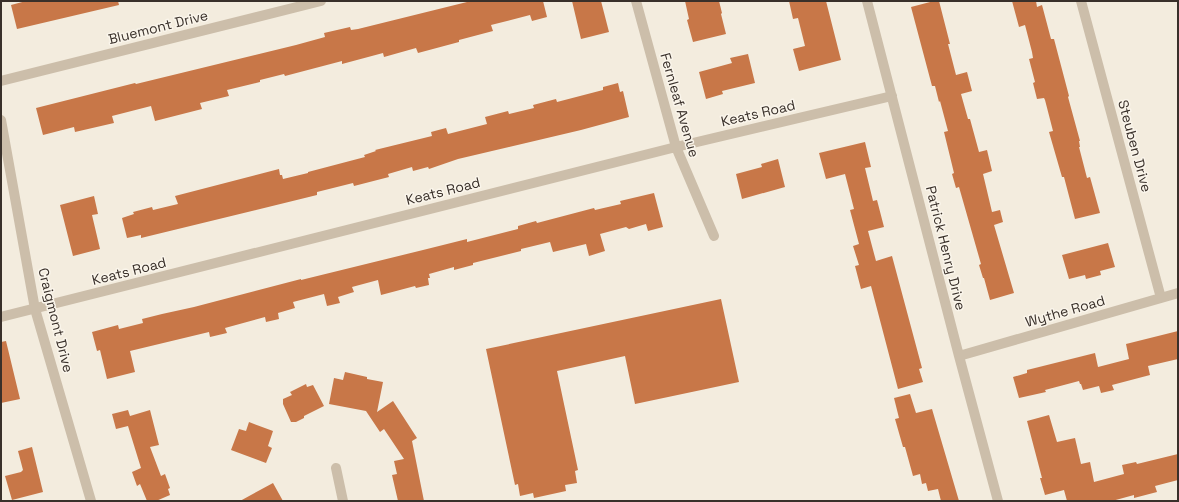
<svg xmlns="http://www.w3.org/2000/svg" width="1179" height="502" font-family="'Space Grotesk',sans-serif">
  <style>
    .building { fill: #c87748 }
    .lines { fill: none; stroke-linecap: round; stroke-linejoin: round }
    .minor { stroke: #ccbeaa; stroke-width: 10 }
    .labels { text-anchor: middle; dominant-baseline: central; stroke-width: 3; stroke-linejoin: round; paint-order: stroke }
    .street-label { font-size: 14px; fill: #39302a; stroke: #faf5eb }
  </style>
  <rect width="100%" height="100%" fill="#f3ecde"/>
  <path class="building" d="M 26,1 L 118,1 L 119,5 L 17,29 L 11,5 Z
    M 471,1 L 543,1 L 547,17 L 532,21 L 530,15 L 491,25 L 493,31 L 459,40 L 459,42 L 418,53 L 416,48 L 384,57 L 383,53 L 342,64 L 342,61 L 285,76 L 284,74 L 260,80 L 260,82 L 227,90 L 229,96 L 200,103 L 202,109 L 155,121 L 151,106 L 112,116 L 114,123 L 75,132 L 74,127 L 43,135 L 36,108 L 135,83 L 136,84 L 296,45 L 325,37 L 324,33 L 350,27 L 351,30 L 358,29 Z
    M 572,1 L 601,1 L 609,32 L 581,39 Z
    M 685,1 L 719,1 L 722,13 L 721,14 L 726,34 L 693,42 L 687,20 L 689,19 Z
    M 789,1 L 826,1 L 841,60 L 799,71 L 793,49 L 805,46 L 798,18 L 793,19 Z
    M 934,1 L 939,1 L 950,44 L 948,44 L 956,75 L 967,72 L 972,91 L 961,94 L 968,119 L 970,119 L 979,152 L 987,150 L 992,171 L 983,174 L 992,212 L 1000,210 L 1003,222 L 994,225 L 1014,293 L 990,300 L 984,278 L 983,278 L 979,265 L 981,264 L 959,187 L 956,188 L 952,174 L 954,173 L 944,132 L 948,131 L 940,101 L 939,102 L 935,86 L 932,86 L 911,7 Z
    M 1012,1 L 1036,1 L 1037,7 L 1042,5 L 1051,39 L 1054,39 L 1069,96 L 1068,97 L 1080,141 L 1079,141 L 1080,147 L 1079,147 L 1087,178 L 1090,177 L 1100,213 L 1075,219 L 1064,177 L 1062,177 L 1049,132 L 1053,131 L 1045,100 L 1044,98 L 1037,99 L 1033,83 L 1035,82 L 1029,59 L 1033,58 L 1032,52 L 1025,25 L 1019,27 Z
    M 748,54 L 755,83 L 722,91 L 723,94 L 706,99 L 699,72 L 732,63 L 730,58 Z
    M 618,83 L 620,92 L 623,91 L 629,117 L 581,130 L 458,159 L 429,169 L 428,167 L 413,171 L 412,167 L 388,174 L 389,177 L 354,186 L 353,183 L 317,192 L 317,195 L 141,238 L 141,235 L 127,238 L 122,218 L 134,214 L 133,212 L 152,207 L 153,210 L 178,204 L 175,196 L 279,169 L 280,175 L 282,175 L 283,179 L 308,173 L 308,172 L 365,157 L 364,155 L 376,151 L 375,150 L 432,136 L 431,132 L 446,128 L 448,134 L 487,124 L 485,117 L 508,111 L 509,114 L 534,108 L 533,105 L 556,99 L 557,102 L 603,90 L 603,87 Z
    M 865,142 L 871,167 L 865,168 L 873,201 L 877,200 L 884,227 L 868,231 L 876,261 L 892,256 L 922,368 L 919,369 L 923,382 L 898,389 L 871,286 L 861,289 L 855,266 L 859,265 L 853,246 L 859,244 L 850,210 L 854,209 L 845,174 L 826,179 L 819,153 Z
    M 778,159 L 785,187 L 742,199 L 736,174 L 762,167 L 761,164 Z
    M 654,193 L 663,227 L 648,231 L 646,224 L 629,229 L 626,227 L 600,234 L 605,251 L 589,256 L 586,244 L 553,252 L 550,242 L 521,249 L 521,251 L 473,263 L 473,265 L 454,270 L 454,267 L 429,274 L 430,278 L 428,278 L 429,285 L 416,288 L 415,286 L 381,295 L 378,280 L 352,287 L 354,292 L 338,297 L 340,303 L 327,306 L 324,294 L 293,302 L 295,308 L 278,313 L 279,319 L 266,322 L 265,317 L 225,328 L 227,333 L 210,337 L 209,332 L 130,351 L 135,372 L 107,379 L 100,350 L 97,351 L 92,332 L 118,325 L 119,329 L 143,323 L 142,319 L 162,314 L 194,307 L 301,279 L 301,280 L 423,250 L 467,239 L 467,242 L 518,229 L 518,226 L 536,221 L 537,223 L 594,208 L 595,210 L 621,204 L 620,201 Z
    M 94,196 L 98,214 L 92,215 L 100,249 L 73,256 L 60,205 Z
    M 1108,243 L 1115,267 L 1100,271 L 1101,275 L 1086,279 L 1085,275 L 1069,279 L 1062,255 Z
    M 721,299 L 739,382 L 635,404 L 625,356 L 557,371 L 578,470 L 575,471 L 577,483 L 565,485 L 566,491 L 534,498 L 533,493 L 520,496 L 518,484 L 515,485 L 486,349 Z
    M 1178,331 L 1178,359 L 1148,366 L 1150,375 L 1112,385 L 1114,390 L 1101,393 L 1099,386 L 1083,390 L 1081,384 L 1080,384 L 1079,381 L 1045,390 L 1046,392 L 1019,398 L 1013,377 L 1027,373 L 1027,370 L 1095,353 L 1098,367 L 1129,359 L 1126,344 Z
    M 6,341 L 20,399 L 1,403 L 1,342 Z
    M 345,372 L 367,377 L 367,379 L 383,382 L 377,412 L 393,401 L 417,438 L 412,441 L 424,501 L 398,501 L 392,475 L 397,474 L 394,461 L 404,459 L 384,429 L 380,432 L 366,411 L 329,404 L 334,378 L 343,380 Z
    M 306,384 L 307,387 L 313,385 L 324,406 L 304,416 L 304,418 L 296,422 L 291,422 L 283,404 L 283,399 L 292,395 L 290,392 Z
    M 910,394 L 916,413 L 932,409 L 959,501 L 941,501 L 938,489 L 928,491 L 926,483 L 922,484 L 920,474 L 913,476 L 905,447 L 903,447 L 895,419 L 899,418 L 894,398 Z
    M 128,410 L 130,416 L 150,410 L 159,445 L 150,447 L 161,476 L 165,474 L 170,488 L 168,489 L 170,495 L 156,501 L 147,501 L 140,484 L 137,486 L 132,472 L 141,468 L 128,426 L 116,429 L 112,414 Z
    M 1049,415 L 1057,442 L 1075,438 L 1081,464 L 1090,462 L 1094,482 L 1124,474 L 1122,465 L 1136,462 L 1137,464 L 1178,454 L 1178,480 L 1155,486 L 1157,492 L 1134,498 L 1134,495 L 1112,501 L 1067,501 L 1064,490 L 1045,495 L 1040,478 L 1042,478 L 1027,421 Z
    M 249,422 L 273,431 L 268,446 L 272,448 L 266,463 L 231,450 L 239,429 L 246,431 Z
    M 32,447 L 43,492 L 12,500 L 5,476 L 21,472 L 23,470 L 18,451 Z
    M 273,483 L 283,501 L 240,501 Z"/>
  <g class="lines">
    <path class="minor" d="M 636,1 L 676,147 L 714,236
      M 867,1 L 959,356 L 998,501
      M 1081,1 L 1161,298
      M 1,81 L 321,1
      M 1,120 L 35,309 L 91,501
      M 1,317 L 676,147 L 892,96
      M 959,356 L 1178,293
      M 336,468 L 343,501"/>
  </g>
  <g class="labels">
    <g class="street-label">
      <text transform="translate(158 27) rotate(-14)">Bluemont Drive</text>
      <text transform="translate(680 105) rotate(74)">Fernleaf Avenue</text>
      <text transform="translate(758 113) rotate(-13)">Keats Road</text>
      <text transform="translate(1135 146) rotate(75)">Steuben Drive</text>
      <text transform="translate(443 191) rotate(-14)">Keats Road</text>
      <text transform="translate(946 248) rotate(76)">Patrick Henry Drive</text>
      <text transform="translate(129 271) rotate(-14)">Keats Road</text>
      <text transform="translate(1065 311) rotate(-16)">Wythe Road</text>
      <text transform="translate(56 320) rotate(76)">Craigmont Drive</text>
    </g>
  </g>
  <rect width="1179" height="502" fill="none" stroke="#39302a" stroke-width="4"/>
</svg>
